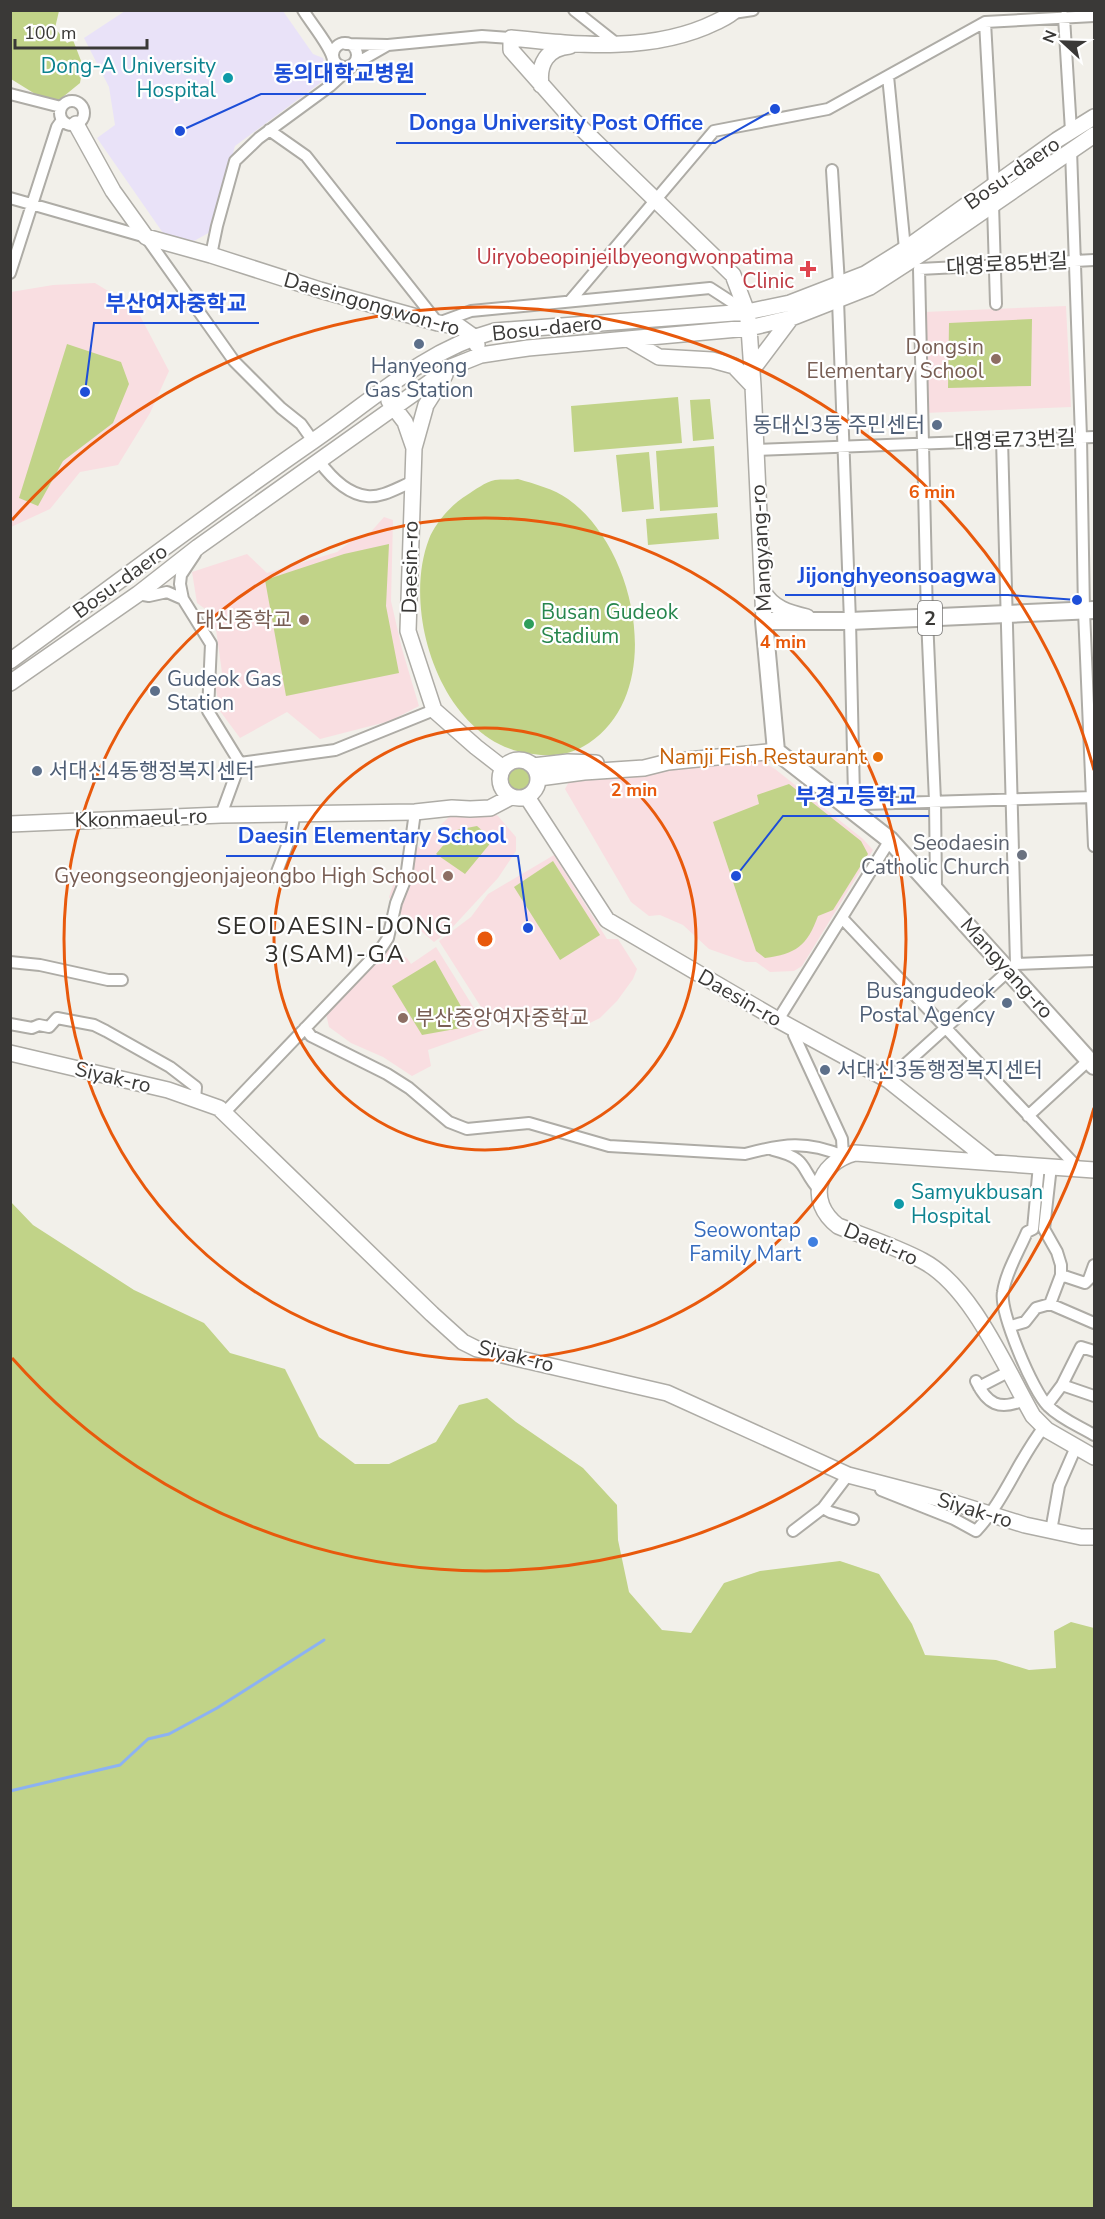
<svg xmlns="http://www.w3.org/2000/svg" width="1105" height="2219" font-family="'Nunito Sans','Noto Sans KR',sans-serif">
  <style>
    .education { fill: #f9dee1 }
    .medical { fill: #e9e2f8 }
    .green { fill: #c1d388 }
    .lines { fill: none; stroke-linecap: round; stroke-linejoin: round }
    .stream { stroke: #8cb2f2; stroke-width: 3 }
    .street-casing { stroke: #aeaca6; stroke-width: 14 }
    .secondary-casing { stroke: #aeaca6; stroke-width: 18 }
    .primary-casing { stroke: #aeaca6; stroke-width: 20 }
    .street { stroke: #fff; stroke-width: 10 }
    .secondary { stroke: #fff; stroke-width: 15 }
    .primary { stroke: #fff; stroke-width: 16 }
    .ring { fill: none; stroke: #e8590c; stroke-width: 3 }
    .culture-dot { fill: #0f9aa8; stroke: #fff; stroke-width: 2 }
    .health-dot { fill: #e0444e; stroke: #fff; stroke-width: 2 }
    .service-dot { fill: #5c6f8a; stroke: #fff; stroke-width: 2 }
    .education-dot { fill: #8d6e63; stroke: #fff; stroke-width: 2 }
    .leisure-dot { fill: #2e9e5b; stroke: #fff; stroke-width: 2 }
    .food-dot { fill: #e8710a; stroke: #fff; stroke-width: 2 }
    .worship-dot { fill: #6b7280; stroke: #fff; stroke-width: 2 }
    .shop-dot { fill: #3f7fe0; stroke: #fff; stroke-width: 2 }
    .labels { text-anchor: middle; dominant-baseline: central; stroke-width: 4.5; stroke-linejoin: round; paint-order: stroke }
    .shield { fill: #fff; stroke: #757473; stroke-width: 1.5 }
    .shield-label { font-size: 20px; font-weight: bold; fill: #3a3937 }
    .culture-label { font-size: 21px; fill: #0d838f; stroke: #fff; text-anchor: end }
    .street-label { font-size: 21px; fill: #3a3937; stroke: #fff }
    .health-label { font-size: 21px; fill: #be3a42; stroke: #fff; text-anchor: end }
    .education-label { font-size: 21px; fill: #785e54; stroke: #fff; text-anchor: end }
    .service-label { font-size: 21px; fill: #4e5e75; stroke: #fff; text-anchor: start }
    .leisure-label { font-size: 21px; fill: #27864d; stroke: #fff; text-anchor: start }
    .food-label { font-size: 21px; fill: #c56008; stroke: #fff; text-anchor: end }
    .worship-label { font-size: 21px; fill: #5b616d; stroke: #fff; text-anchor: end }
    .shop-label { font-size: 21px; fill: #366cbe; stroke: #fff; text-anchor: end }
    .quarter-label { font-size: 24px; letter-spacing: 1.5px; fill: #312f2b; stroke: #fff }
    .centre { fill: #e8590c; stroke: #fff; stroke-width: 3 }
    .ring-label { font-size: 18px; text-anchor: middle; font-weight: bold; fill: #e8590c; stroke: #fff; stroke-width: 4.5; stroke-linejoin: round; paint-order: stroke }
    .leader { fill: none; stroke: #1d4ed8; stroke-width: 2 }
    .callout-dot { fill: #1d4ed8; stroke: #fff; stroke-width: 2 }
    .callout-label { font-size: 22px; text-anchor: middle; font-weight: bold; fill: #1d4ed8; stroke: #fff; stroke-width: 4.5; stroke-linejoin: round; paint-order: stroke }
  </style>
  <rect width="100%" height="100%" fill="#f2f0ea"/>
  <path class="education" d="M 95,283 L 136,308 L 169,371 L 150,413 L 118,465 L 80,472 L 50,509 L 11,527 L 11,292 L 53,285 Z
    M 1066,306 L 1071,407 L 924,413 L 924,312 Z
    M 384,517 L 393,520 L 391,601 L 402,649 L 419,706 L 390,721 L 320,739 L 287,712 L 240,738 L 220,711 L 215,684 L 223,680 L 216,629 L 208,611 L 197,603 L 192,572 L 247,554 L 267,573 L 337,552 L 358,536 L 369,534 Z
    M 758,759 L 775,769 L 863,839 L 873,850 L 802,966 L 794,971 L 770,972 L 756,962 L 746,962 L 709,949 L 683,925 L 660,915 L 649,916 L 631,902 L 565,789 L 571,778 Z
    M 483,807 L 498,816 L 516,837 L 516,851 L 498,878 L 450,930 L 434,942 L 395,909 L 389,897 L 397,874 L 417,848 L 450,816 Z
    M 554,855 L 607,939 L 618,939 L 637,969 L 633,979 L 617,1001 L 600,1018 L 588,1024 L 519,1013 L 488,1018 L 439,941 L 471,917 L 488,894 Z
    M 436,947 L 487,1029 L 428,1050 L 431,1066 L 412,1076 L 383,1057 L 351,1043 L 329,1027 L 325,1009 L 387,949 L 407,958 L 411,964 Z"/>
  <path class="medical" d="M 125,11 L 283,11 L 313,54 L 323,58 L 327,78 L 235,146 L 212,231 L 194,241 L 163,233 L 97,138 L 115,125 L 109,87 L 84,38 Z"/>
  <path class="green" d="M 10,11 L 59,11 L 55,28 L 67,43 L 73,40 L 83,66 L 80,83 L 53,105 L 11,79 Z
    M 1032,319 L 1031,386 L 948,388 L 949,323 Z
    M 67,344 L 121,362 L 129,384 L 113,423 L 63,461 L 38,506 L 19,498 Z
    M 678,397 L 682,443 L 574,452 L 571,406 Z
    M 710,399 L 714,439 L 693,441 L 690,400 Z
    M 714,446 L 718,507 L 660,511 L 656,451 Z
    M 649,452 L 654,509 L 622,512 L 616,455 Z
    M 518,479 C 535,484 554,489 568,499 C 636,547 667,691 589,743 C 571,755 553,757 533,754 C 444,745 400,614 429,539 C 435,523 452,504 467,495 C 475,490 485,482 495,480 C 502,479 510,480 518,479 Z
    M 717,513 L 719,539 L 648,545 L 646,519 Z
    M 389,544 L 386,606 L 399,673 L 286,696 L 265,580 L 344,554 Z
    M506 780a13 13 0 1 1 26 0a13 13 0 1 1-26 0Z
    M 789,784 L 861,841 L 868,854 L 833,910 L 818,916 C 807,946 796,954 765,958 L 756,951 L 713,822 L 759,804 L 757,795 Z
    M 477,826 L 493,840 L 465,874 L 436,854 L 456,830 Z
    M 553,861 L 600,935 L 560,960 L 514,887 Z
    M 435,960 L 472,1026 L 422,1035 L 392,986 Z
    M 10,1201 L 33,1225 L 134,1290 L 204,1323 L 230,1353 L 285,1369 L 319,1437 L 355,1464 L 389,1464 L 436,1442 L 459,1405 L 487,1398 L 516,1422 L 583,1468 L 617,1505 L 618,1540 L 629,1592 L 662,1630 L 691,1633 L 724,1583 L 760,1571 L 840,1561 L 879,1574 L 912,1624 L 925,1655 L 996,1660 L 1029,1670 L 1056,1668 L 1054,1631 L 1071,1622 L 1094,1628 L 1094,2208 L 11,2208 Z"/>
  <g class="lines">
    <path class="stream" d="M 10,1791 L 120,1765 L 148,1739 L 169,1734 L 217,1708 L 324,1640"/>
    <defs>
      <path id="street" d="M 303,10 C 310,22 333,49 333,61 C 333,69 331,78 330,86
        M 574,10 L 617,44
        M 733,13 L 753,10
        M 1064,17 L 1071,131
        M 985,22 L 994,185
        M333 55a12 12 0 1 1 24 0a12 12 0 1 1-24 0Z
        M 346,44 L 387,45
        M 888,76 L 905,249
        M 10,94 L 61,107
        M60 113a12 12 0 1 1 24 0a12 12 0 1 1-24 0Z
        M 269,130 L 306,156 L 438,323 L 471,311 L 710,288 L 747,312
        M 1071,150 L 1081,437 L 1084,611 L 1094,846
        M 832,170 L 839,284
        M 10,198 L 146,237 L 234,361 L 281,408 L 301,424 L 313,441
        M 993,204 L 996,304
        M 211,255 L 217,226 L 235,161 L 259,138 L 330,86 L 353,65 L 388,45 L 482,36 L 511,38
        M 919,269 L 927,618 L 935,801 L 936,888
        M 919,269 L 1094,260
        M 10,273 L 57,127 L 62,120
        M 838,300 L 850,621 L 854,796 L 851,807 L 863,804 L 1094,797
        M 570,301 L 714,131 L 828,109 L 985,22 L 1094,16
        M 1002,439 L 1016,964
        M 756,450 L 1094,437
        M 319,461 C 330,476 347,494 367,496 C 382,498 399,487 412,482
        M 195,554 L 181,575 L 180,584 L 183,599 L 211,644 L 208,711 L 240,763
        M 138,594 L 149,596 L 167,592 L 183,599
        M 240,763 L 335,750 L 434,710
        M 221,815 L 240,763
        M 275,877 L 290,838 L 295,813
        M 842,918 L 1078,1168
        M 10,962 L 40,965 L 108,980 L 122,980
        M 778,1020 L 890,840
        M 10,1024 L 32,1028 L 39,1025 L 49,1027 L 57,1018 L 94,1025 L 106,1031 L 170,1067 L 196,1087 L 195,1099
        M 305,1028 L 311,1036 L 387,1074 L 409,1088 L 449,1122 L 467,1129 L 529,1123 L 609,1146 L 745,1154 C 783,1144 806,1140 843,1156 L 842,1139 L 794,1035 L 795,1029
        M 888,1080 L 1016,964 L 1094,961
        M 225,1112 L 380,950 L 388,938 L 396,903 L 406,878 L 415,812
        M 1028,1116 L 1089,1060
        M 773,1150 C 810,1159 799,1168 820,1191
        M 1039,1165 L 1033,1229 L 1027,1232 C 1019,1251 1006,1272 1003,1292 C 999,1311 1033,1392 1048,1406 C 1061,1419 1079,1426 1094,1435
        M 1051,1166 L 1044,1229 L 1057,1252 L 1061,1265 L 1061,1275 L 1050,1304 L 1094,1323
        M 1061,1275 L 1085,1283 L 1089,1279 L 1094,1265
        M 1011,1326 L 1025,1322 L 1036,1308 L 1050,1304
        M 1094,1351 L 1081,1347 L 1062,1385 L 1094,1396
        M 976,1381 C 987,1404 999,1411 1024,1400
        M 979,1387 L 1008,1372
        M 1047,1405 L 1062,1385
        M 881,1490 L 954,1519 L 976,1531 C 1005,1500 1018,1460 1044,1427
        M 823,1508 L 830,1512 L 853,1519
        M 793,1531 L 823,1508 L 848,1475
        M 1051,1531 L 1059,1486 L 1076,1447"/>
      <path id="secondary" d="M 735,10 C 730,16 722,19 716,22 C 653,53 579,45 511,38 L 511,50 L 573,120 L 733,275 L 747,312 L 749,328 L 753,386 L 764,621
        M 541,85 C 538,64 547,48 570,46
        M 76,124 L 113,191 L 146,237 L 211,255 L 320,290 L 438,323 L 460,327 L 474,337 L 477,345
        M 628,339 L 659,357 L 712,360 L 734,366 L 753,386
        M 752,370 L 791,318
        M 389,401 L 405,422 L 414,448 L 408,631 L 434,710 L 476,747 L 503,768
        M 414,448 L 426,405 L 445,375
        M 763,591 C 772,608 789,613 807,617
        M 10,661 C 111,588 210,512 313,441 C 371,401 425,350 495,331 L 747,312 L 790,303 L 865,274 L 905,249 L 1057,140 L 1094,117
        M 10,683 L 138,594 L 198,547 L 451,367 L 481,355 L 528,348 L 749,328 L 791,318 L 870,287 L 924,252 L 1094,135
        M500 779a19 19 0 1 1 38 0a19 19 0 1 1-38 0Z
        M 533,766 L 568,762 L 596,763
        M 539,778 L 584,772 L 644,768 L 668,762 L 776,751
        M 527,797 L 607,920 L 778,1020 L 888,1080 L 991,1162
        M 10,824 L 221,815 L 415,812 L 452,808 L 470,809 L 490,808 L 511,797
        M 10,1053 L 168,1090 L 219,1108 L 432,1314 L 463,1342 L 477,1349 L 667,1393 L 848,1475 L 948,1501 L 1025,1525 L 1081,1537 L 1094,1537
        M 1094,1170 L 855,1153 C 817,1163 806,1201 838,1226 C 866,1237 897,1247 923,1261 C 972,1287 1006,1369 1033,1416 L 1047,1430 L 1094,1457"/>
      <path id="primary" d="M 1094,610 L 850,621 L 764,621 L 776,751 L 890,840 L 1094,1066"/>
    </defs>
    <use href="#street" class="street-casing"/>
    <use href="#secondary" class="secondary-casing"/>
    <use href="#primary" class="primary-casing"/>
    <use href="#street" class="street"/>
    <use href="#secondary" class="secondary"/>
    <use href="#primary" class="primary"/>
  </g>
  <g class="ring">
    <circle cx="485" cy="939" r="211"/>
    <circle cx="485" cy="939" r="421"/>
    <path d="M1094 1108A632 632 0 0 1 12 1358M12 520A632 632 0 0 1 1094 770"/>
  </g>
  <g class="culture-dot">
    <circle cx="228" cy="78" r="6"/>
    <circle cx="899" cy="1204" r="6"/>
  </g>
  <path class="health-dot" d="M805 260h6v6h6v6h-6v6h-6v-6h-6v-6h6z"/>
  <g class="service-dot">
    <circle cx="419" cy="344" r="6"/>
    <circle cx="937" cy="425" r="6"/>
    <circle cx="155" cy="691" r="6"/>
    <circle cx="37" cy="771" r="6"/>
    <circle cx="1007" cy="1003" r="6"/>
    <circle cx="825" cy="1070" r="6"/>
  </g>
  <g class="education-dot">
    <circle cx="996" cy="359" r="6"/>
    <circle cx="304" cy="620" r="6"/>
    <circle cx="448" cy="876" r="6"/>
    <circle cx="403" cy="1018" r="6"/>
  </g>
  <circle class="leisure-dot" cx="529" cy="624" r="6"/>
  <circle class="food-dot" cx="878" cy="757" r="6"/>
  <circle class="worship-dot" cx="1022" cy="855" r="6"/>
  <circle class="shop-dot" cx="813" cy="1242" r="6"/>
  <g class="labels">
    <rect class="shield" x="918" y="601" width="24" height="34" rx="4.5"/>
    <g class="shield-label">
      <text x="930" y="618">2</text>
    </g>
    <g class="culture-label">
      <text x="216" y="66">Dong-A University<tspan x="216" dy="24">Hospital</tspan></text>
      <text x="911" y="1192" text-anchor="start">Samyukbusan<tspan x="911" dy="24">Hospital</tspan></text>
    </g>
    <g class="street-label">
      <text transform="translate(1012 173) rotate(-35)">Bosu-daero</text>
      <text transform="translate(1007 264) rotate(-3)">대영로85번길</text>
      <text transform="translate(372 304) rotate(16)">Daesingongwon-ro</text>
      <text transform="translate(547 328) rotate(-6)">Bosu-daero</text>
      <text transform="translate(1015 440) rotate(-2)">대영로73번길</text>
      <text transform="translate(761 548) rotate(-93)">Mangyang-ro</text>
      <text transform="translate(410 567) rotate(-89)">Daesin-ro</text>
      <text transform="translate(120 581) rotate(-36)">Bosu-daero</text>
      <text transform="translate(141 818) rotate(-2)">Kkonmaeul-ro</text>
      <text transform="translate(1007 968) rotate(48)">Mangyang-ro</text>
      <text transform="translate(740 998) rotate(30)">Daesin-ro</text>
      <text transform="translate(113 1077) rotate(13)">Siyak-ro</text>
      <text transform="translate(881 1244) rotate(23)">Daeti-ro</text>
      <text transform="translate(516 1356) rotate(14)">Siyak-ro</text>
      <text transform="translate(975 1510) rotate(17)">Siyak-ro</text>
    </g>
    <g class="health-label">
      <text x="794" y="257">Uiryobeopinjeilbyeongwonpatima<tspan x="794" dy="24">Clinic</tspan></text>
    </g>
    <g class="education-label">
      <text x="984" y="347">Dongsin<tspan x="984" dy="24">Elementary School</tspan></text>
      <text x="292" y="620">대신중학교</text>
      <text x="436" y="876">Gyeongseongjeonjajeongbo High School</text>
      <text x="415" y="1018" text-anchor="start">부산중앙여자중학교</text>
    </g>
    <g class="service-label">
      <text x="419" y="366" text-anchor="middle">Hanyeong<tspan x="419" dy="24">Gas Station</tspan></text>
      <text x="925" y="425" text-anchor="end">동대신3동 주민센터</text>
      <text x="167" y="679">Gudeok Gas<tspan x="167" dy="24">Station</tspan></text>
      <text x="49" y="771">서대신4동행정복지센터</text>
      <text x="995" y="991" text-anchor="end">Busangudeok<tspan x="995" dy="24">Postal Agency</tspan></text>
      <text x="837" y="1070">서대신3동행정복지센터</text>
    </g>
    <g class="leisure-label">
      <text x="541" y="612">Busan Gudeok<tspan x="541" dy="24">Stadium</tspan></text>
    </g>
    <g class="food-label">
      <text x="866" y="757">Namji Fish Restaurant</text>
    </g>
    <g class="worship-label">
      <text x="1010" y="843">Seodaesin<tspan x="1010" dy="24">Catholic Church</tspan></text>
    </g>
    <g class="shop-label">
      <text x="801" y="1230">Seowontap<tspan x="801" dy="24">Family Mart</tspan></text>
    </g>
    <g class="quarter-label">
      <text x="335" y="926">SEODAESIN-DONG<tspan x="335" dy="28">3(SAM)-GA</tspan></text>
    </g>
  </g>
  <circle cx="485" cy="939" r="9" class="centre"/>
  <g class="ring-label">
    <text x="932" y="498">6 min</text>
    <text x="783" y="648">4 min</text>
    <text x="634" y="796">2 min</text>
  </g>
  <path class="leader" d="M180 131L261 94H426M775 109L715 143H396M85 392L94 323H259M1077 600L1008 595H785M736 876L783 816H929M528 928L518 856H226"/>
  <g class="callout-dot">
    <circle cx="180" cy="131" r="6"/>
    <circle cx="775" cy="109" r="6"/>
    <circle cx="85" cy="392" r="6"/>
    <circle cx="1077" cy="600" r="6"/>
    <circle cx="736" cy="876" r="6"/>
    <circle cx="528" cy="928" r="6"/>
  </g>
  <g class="callout-label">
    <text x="344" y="81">동의대학교병원</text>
    <text x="556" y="130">Donga University Post Office</text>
    <text x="176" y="311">부산여자중학교</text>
    <text x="897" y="583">Jijonghyeonsoagwa</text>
    <text x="856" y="804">부경고등학교</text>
    <text x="372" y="843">Daesin Elementary School</text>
  </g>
  <rect width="1105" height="2219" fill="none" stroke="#3a3937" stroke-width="24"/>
  <g transform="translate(1063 42) rotate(292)" stroke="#ffffff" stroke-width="4.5" paint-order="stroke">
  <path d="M0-4.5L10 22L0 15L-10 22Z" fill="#3a3937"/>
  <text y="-9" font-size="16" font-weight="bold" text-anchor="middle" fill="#3a3937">N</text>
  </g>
  <path d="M15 39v9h132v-9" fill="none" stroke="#3a3937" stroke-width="3"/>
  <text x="24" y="39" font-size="18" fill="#3a3937" stroke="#ffffff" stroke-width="4.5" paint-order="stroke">100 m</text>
</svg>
